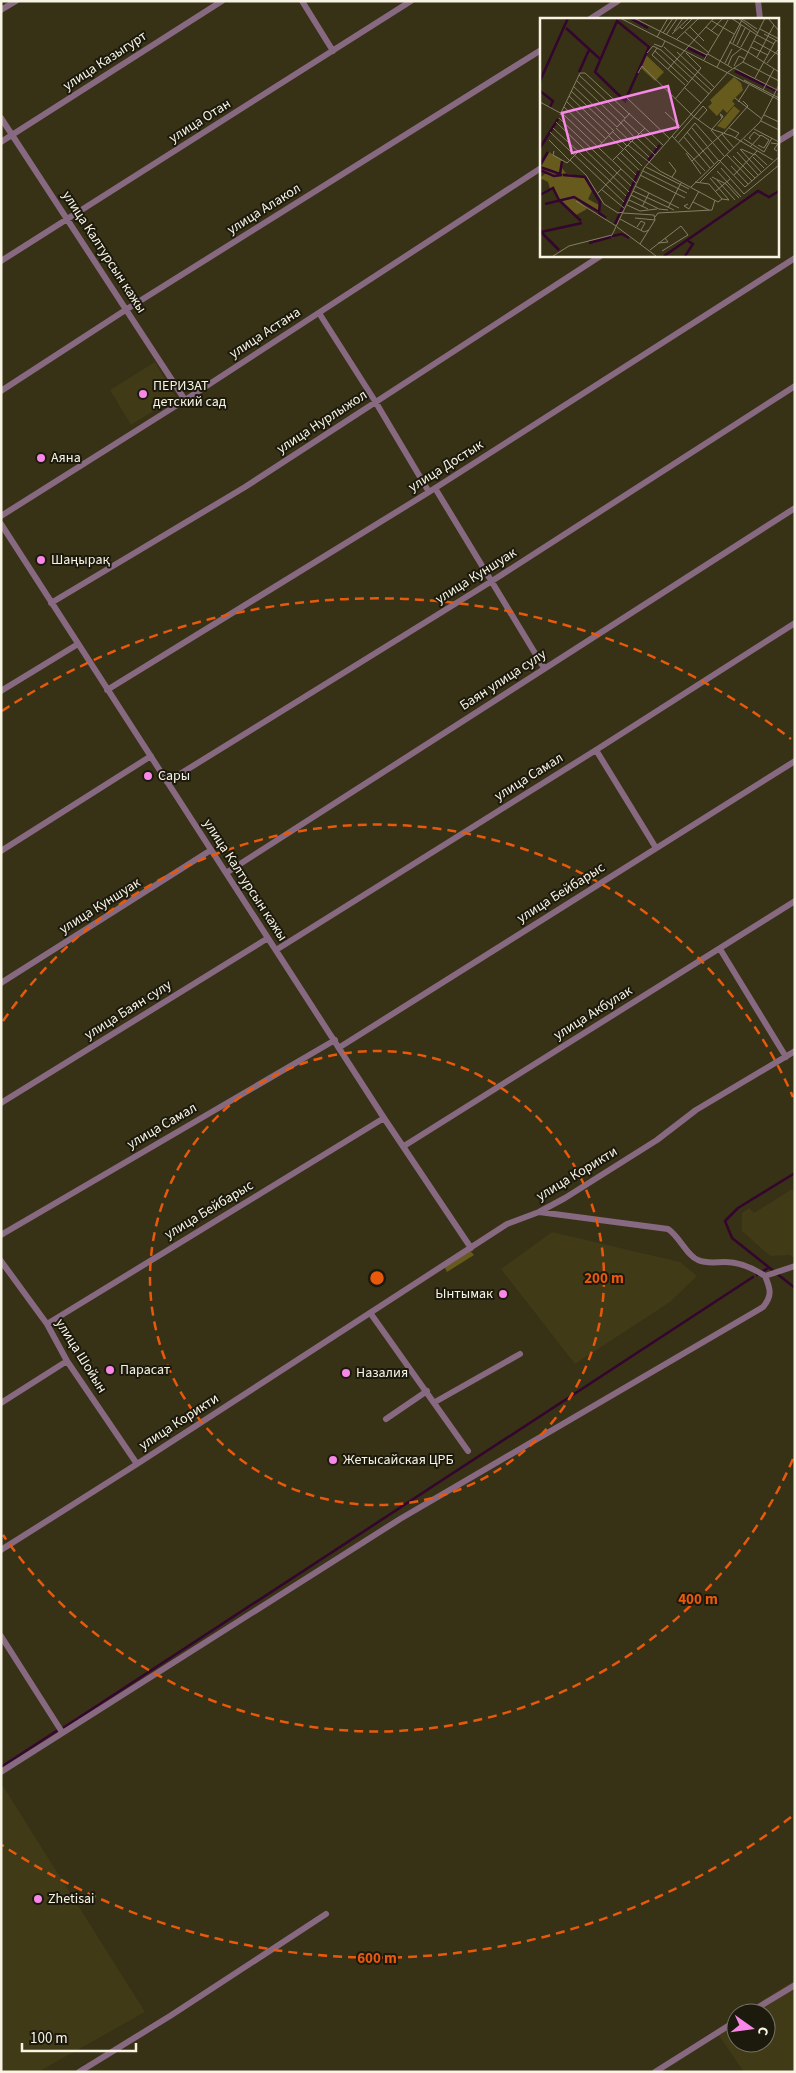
<svg xmlns="http://www.w3.org/2000/svg" width="796" height="2073" font-family="'Source Sans 3',sans-serif">
  <style>
    .built { fill: #413a16 }
    .green { fill: #665a1c }
    .lines { fill: none; stroke-linecap: round; stroke-linejoin: round }
    .stream { stroke: #34052f; stroke-width: 2.5 }
    .street { stroke: #876981; stroke-width: 6 }
    .ring { fill: none; stroke: #e8590c; stroke-width: 2.5; stroke-dasharray: 9 6 }
    .poi-dot { fill: #f987e8; stroke: #1c190d; stroke-width: 2 }
    .labels { text-anchor: middle; dominant-baseline: central; stroke-width: 4; stroke-linejoin: round; paint-order: stroke }
    .street-label { font-size: 14px; fill: #f7f4e4; stroke: #1c190d }
    .poi-label { font-size: 14px; fill: #f7f4e4; stroke: #1c190d; text-anchor: start }
    .inset-river { fill: none; stroke: #34052f; stroke-width: 2.5 }
    .inset-road { fill: none; stroke: #847f68; stroke-width: 1 }
    .view { fill: #f987e8; fill-opacity: 0.15; stroke: #f987e8; stroke-width: 2.5 }
    .inset-edge { fill: none; stroke: #f7f4e4; stroke-width: 2.5 }
    .centre { fill: #e8590c; stroke: #1c190d; stroke-width: 2.5 }
    .ring-label { font-size: 15px; text-anchor: middle; font-weight: bold; fill: #e8590c; stroke: #1c190d; stroke-width: 4; stroke-linejoin: round; paint-order: stroke }
  </style>
  <rect width="100%" height="100%" fill="#373115"/>
  <path class="built" d="M 155,362 L 176,397 L 131,425 L 110,390 Z
    M 792,1189 L 795,1193 L 795,1259 L 790,1255 L 770,1256 L 742,1231 L 742,1213 L 749,1208 L 754,1213 Z
    M 552,1232 L 680,1262 L 697,1276 L 670,1302 L 575,1364 L 501,1269 Z
    M 3,1786 L 145,2012 L 38,2072 L 1,2072 L 1,1787 Z
    M 795,1980 L 795,2072 L 744,2072 L 715,2030 L 736,2017 L 736,2043 L 766,2043 L 766,2013 L 742,2013 Z"/>
  <path class="green" d="M 469,1249 L 474,1255 L 447,1272 L 444,1266 Z"/>
  <g class="lines">
    <path class="stream" d="M 795,1173 L 738,1208 L 725,1221 L 732,1238 L 795,1288
      M 757,1275 L 768,1268
      M 63,1728 L 753,1277
      M 1,1767 L 58,1730"/>
    <path class="street" d="M 302,1 L 333,51
      M 758,1 L 760,19
      M 1,10 L 16,1
      M 590,19 L 618,1
      M 1,118 L 185,400
      M 1,142 L 222,1
      M 777,142 L 795,131
      M 1,261 L 411,1
      M 319,313 L 375,401 L 429,492
      M 1,391 L 127,309 L 541,50
      M 435,488 L 544,668
      M 1,516 L 185,400 L 541,168
      M 1,524 L 384,1118 L 471,1248
      M 51,603 L 245,487 L 602,255
      M 107,690 L 429,492 L 795,258
      M 1,691 L 78,644
      M 596,750 L 656,848
      M 167,782 L 492,581 L 795,386
      M 1,851 L 151,756
      M 226,873 L 795,508
      M 720,949 L 786,1057
      M 276,950 L 596,750 L 795,623
      M 1,983 L 211,850
      M 340,1047 L 795,761
      M 1,1103 L 268,938
      M 404,1146 L 795,901
      M 539,1212 L 668,1229 C 680,1237 687,1256 698,1260 C 707,1264 716,1262 725,1262 C 741,1262 753,1268 765,1276 L 795,1266
      M 1,1235 L 335,1040
      M 1,1261 L 47,1324 L 67,1361 L 137,1464
      M 371,1314 L 468,1451
      M 47,1324 L 384,1118
      M 435,1402 L 520,1354
      M 1,1403 L 67,1361
      M 386,1419 L 427,1391
      M 1,1550 L 137,1464 L 507,1224 L 539,1212 L 565,1198 L 657,1140 L 696,1110 L 795,1051
      M 1,1636 L 62,1732
      M 1,1772 L 400,1519 L 763,1307 C 772,1296 771,1290 765,1276
      M 749,2013 L 795,1985
      M 79,2072 L 170,2016 L 326,1914
      M 655,2072 L 736,2021"/>
  </g>
  <g class="ring">
    <circle cx="377" cy="1278" r="227"/>
    <path d="M793 1459A454 454 0 0 1 3 1535M3 1021A454 454 0 0 1 793 1097"/>
    <path d="M791 1817A680 680 0 0 1 2 1845M2 711A680 680 0 0 1 791 739"/>
  </g>
  <g class="poi-dot">
    <circle cx="143" cy="394" r="5"/>
    <circle cx="41" cy="458" r="5"/>
    <circle cx="41" cy="560" r="5"/>
    <circle cx="148" cy="776" r="5"/>
    <circle cx="503" cy="1294" r="5"/>
    <circle cx="110" cy="1370" r="5"/>
    <circle cx="346" cy="1373" r="5"/>
    <circle cx="333" cy="1460" r="5"/>
    <circle cx="38" cy="1899" r="5"/>
  </g>
  <g class="labels">
    <g class="street-label">
      <text transform="translate(105 61) rotate(-33)">улица Казыгурт</text>
      <text transform="translate(200 121) rotate(-32)">улица Отан</text>
      <text transform="translate(264 209) rotate(-32)">улица Алакол</text>
      <text transform="translate(104 252) rotate(57)">улица Калтурсын кажы</text>
      <text transform="translate(265 333) rotate(-33)">улица Астана</text>
      <text transform="translate(322 422) rotate(-33)">улица Нурлыжол</text>
      <text transform="translate(446 466) rotate(-32)">улица Достык</text>
      <text transform="translate(476 576) rotate(-32)">улица Куншуак</text>
      <text transform="translate(503 680) rotate(-33)">Баян улица сулу</text>
      <text transform="translate(529 777) rotate(-32)">улица Самал</text>
      <text transform="translate(245 880) rotate(57)">улица Калтурсын кажы</text>
      <text transform="translate(561 893) rotate(-32)">улица Бейбарыс</text>
      <text transform="translate(100 906) rotate(-32)">улица Куншуак</text>
      <text transform="translate(128 1010) rotate(-32)">улица Баян сулу</text>
      <text transform="translate(593 1013) rotate(-32)">улица Акбулак</text>
      <text transform="translate(162 1126) rotate(-30)">улица Самал</text>
      <text transform="translate(577 1174) rotate(-31)">улица Корикти</text>
      <text transform="translate(209 1210) rotate(-31)">улица Бейбарыс</text>
      <text transform="translate(81 1356) rotate(58)">улица Шойын</text>
      <text transform="translate(179 1422) rotate(-33)">улица Корикти</text>
    </g>
    <g class="poi-label">
      <text x="153" y="386">ПЕРИЗАТ<tspan x="153" dy="16">детский сад</tspan></text>
      <text x="51" y="458">Аяна</text>
      <text x="51" y="560">Шаңырақ</text>
      <text x="158" y="776">Сары</text>
      <text x="493" y="1294" text-anchor="end">Ынтымак</text>
      <text x="120" y="1370">Парасат</text>
      <text x="356" y="1373">Назалия</text>
      <text x="343" y="1460">Жетысайская ЦРБ</text>
      <text x="48" y="1899">Zhetisai</text>
    </g>
  </g>
  <g transform="translate(540 18)">
    <rect width="239" height="239" fill="#373115"/>
    <path d="M 106,37 L 124,54 L 115,63 L 101,50 ZM 194,59 L 201,65 L 203,72 L 192,83 L 195,86 L 187,95 L 183,91 L 177,98 L 168,89 L 172,85 L 170,82 ZM 194,88 L 200,93 L 185,111 L 177,108 ZM 9,134 L 22,142 L 22,150 L 26,155 L 15,158 L 0,151 ZM 6,155 L 14,159 L 28,156 L 44,159 L 52,173 L 48,181 L 59,187 L 58,195 L 38,182 L 47,191 L 36,197 L 21,183 L 32,179 L 18,183 L 13,170 L 10,171 L 8,164 L 0,160 Z" fill="#665a1c"/>
    <path class="inset-river" d="M 90,0 L 108,10M 77,3 L 109,29 L 85,83 L 55,54 ZM 26,10 L 60,41M 148,30 L 167,39M 195,53 L 239,74M 39,54 L 49,32M 0,63 L 28,0M 0,73 L 13,83 L 10,89M 0,130 L 18,101M 107,144 L 120,127M 0,147 L 8,134M 0,149 L 20,156 L 22,143M 0,152 L 14,158 L 22,157M 23,157 L 45,159 L 60,184 L 59,195 L 66,200M 0,177 L 13,170 L 19,182M 20,183 L 41,203M 5,186 L 34,179 L 59,194M 75,206 L 99,153M 0,213 L 19,232M 1,214 L 42,205M 72,218 L 82,216 L 89,220M 49,225 L 71,219M 124,238 L 218,173 L 229,179 L 239,173M 145,238 L 153,226 L 148,223"/>
    <path class="inset-road" d="M 80,0 L 188,55M 94,0 L 167,37M 191,0 L 217,17M 198,0 L 218,15M 228,0 L 239,13M 202,1 L 217,11M 172,3 L 194,16M 140,9 L 142,11 L 152,1M 150,9 L 164,23M 166,9 L 179,18M 220,11 L 239,21M 134,13 L 143,0M 171,13 L 183,0M 145,14 L 169,35M 123,15 L 133,0M 132,16 L 149,0M 224,16 L 239,24M 126,17 L 137,1M 217,17 L 234,26M 117,19 L 128,0M 136,22 L 159,0M 214,23 L 239,37M 189,24 L 208,34M 193,25 L 201,7M 114,26 L 122,29 L 125,23M 197,27 L 205,10M 124,29 L 172,73M 201,29 L 210,13M 211,29 L 228,37M 117,30 L 112,37 L 145,67M 115,33 L 148,64M 137,34 L 174,69M 208,34 L 239,54M 107,35 L 113,28 L 121,32 L 169,76M 168,36 L 192,50M 217,39 L 234,7M 164,42 L 188,2M 203,44 L 239,63M 185,45 L 192,31M 227,45 L 239,31M 188,47 L 192,38 L 202,30M 194,48 L 199,38 L 205,41M 177,49 L 203,0M 194,50 L 239,73M 128,51 L 174,0M 98,55 L 102,48 L 153,98 L 171,111 L 192,118 L 233,142M 188,55 L 239,82M 39,57 L 85,100M 215,60 L 236,22M 204,62 L 239,80M 37,63 L 81,105M 33,68 L 77,109M 144,69 L 161,85M 223,72 L 234,51M 31,73 L 74,113M 29,78 L 70,117M 87,80 L 130,121M 195,80 L 222,101M 135,81 L 161,50 L 146,35M 26,83 L 66,121M 0,84 L 24,97 L 96,165M 198,84 L 209,67M 24,89 L 62,125M 125,94 L 141,109M 20,97 L 40,55 L 45,55 L 123,127M 224,97 L 239,104M 19,100 L 91,168M 84,102 L 99,116M 158,102 L 167,92 L 163,88M 221,103 L 239,112M 16,104 L 89,174M 81,105 L 95,120M 77,109 L 90,95M 13,110 L 86,178M 76,110 L 91,124M 152,110 L 167,128M 189,110 L 199,115 L 195,120M 172,111 L 182,100 L 180,96 L 183,98 L 182,100M 214,111 L 239,124M 171,112 L 190,134M 10,114 L 84,184M 73,114 L 87,128M 147,114 L 174,146M 101,115 L 117,130M 184,115 L 208,88 L 203,83M 182,116 L 194,130M 69,118 L 84,132M 132,118 L 165,153M 144,119 L 170,150M 97,120 L 115,137M 135,120 L 163,88M 204,121 L 224,134M 211,121 L 209,120 L 214,114 L 220,118M 9,122 L 30,143M 92,123 L 109,139M 139,124 L 155,105 L 172,124M 172,124 L 185,139M 231,125 L 238,126 L 234,131 L 237,133M 88,127 L 120,153 L 178,184 L 182,181M 58,129 L 73,113M 167,129 L 178,142M 210,129 L 221,117 L 229,122 L 224,130 L 218,127M 85,131 L 102,148M 200,131 L 221,154M 201,131 L 215,137M 14,133 L 13,137 L 27,145 L 39,133M 197,134 L 218,157M 224,134 L 232,120M 81,135 L 99,152M 146,135 L 161,156M 215,136 L 227,147M 187,137 L 212,163M 193,138 L 215,160M 77,139 L 96,157M 213,139 L 224,150M 30,142 L 46,157 L 64,186 L 78,195 L 83,194M 73,142 L 105,110M 152,143 L 183,115M 180,143 L 220,104 L 239,67M 129,144 L 136,153 L 132,159M 191,148 L 208,166M 106,149 L 149,171M 181,150 L 204,176 L 239,147M 103,153 L 147,175M 177,153 L 201,179M 100,157 L 145,180M 194,157 L 217,133M 172,159 L 186,166 L 199,180M 170,160 L 189,182M 177,162 L 195,182M 155,164 L 169,166 L 182,181 L 189,182M 160,164 L 180,144M 95,168 L 139,190M 151,169 L 179,142 L 205,169 L 239,139 L 239,134M 61,171 L 84,190M 93,173 L 134,192M 176,173 L 190,161M 58,175 L 81,151M 91,177 L 119,191 L 128,192M 89,182 L 108,191M 36,183 L 76,208M 153,184 L 169,192M 148,186 L 144,188 L 149,191 L 159,173M 87,187 L 100,193 L 117,191M 102,189 L 109,175M 128,190 L 141,165M 83,195 L 114,197 L 115,202M 115,199 L 118,195 L 172,192 L 175,182M 95,200 L 115,202M 80,201 L 104,214 L 109,212M 77,209 L 116,238M 97,209 L 101,203 L 105,205 L 101,212M 118,225 L 128,224 L 125,220M 100,226 L 115,202M 110,232 L 141,208 L 148,217 L 122,233M 13,238 L 29,228 L 72,217 L 104,150 L 188,54 L 203,44 L 225,0"/>
    <path class="view" d="M 128,68 L 138,109 L 32,135 L 22,95 Z"/>
    <rect width="239" height="239" class="inset-edge"/>
  </g>
  <circle cx="377" cy="1278" r="8" class="centre"/>
  <g class="ring-label">
    <text x="604" y="1283">200 m</text>
    <text x="698" y="1604">400 m</text>
    <text x="377" y="1963">600 m</text>
  </g>
  <rect width="796" height="2073" fill="none" stroke="#f7f4e4" stroke-width="5"/>
  <g transform="translate(751 2028) rotate(104)"><circle r="24" fill="#1c190d" stroke="#747163"/>
  <path d="M0-4L9 19L0 12L-9 19Z" fill="#f987e8"/>
  <text y="-8" font-size="14" font-weight="bold" text-anchor="middle" fill="#f7f4e4">С</text>
  </g>
  <path d="M22 2043v8h114v-8" fill="none" stroke="#f7f4e4" stroke-width="2.5"/>
  <text x="30" y="2043" font-size="15" fill="#f7f4e4" stroke="#1c190d" stroke-width="4" paint-order="stroke">100 m</text>
</svg>
